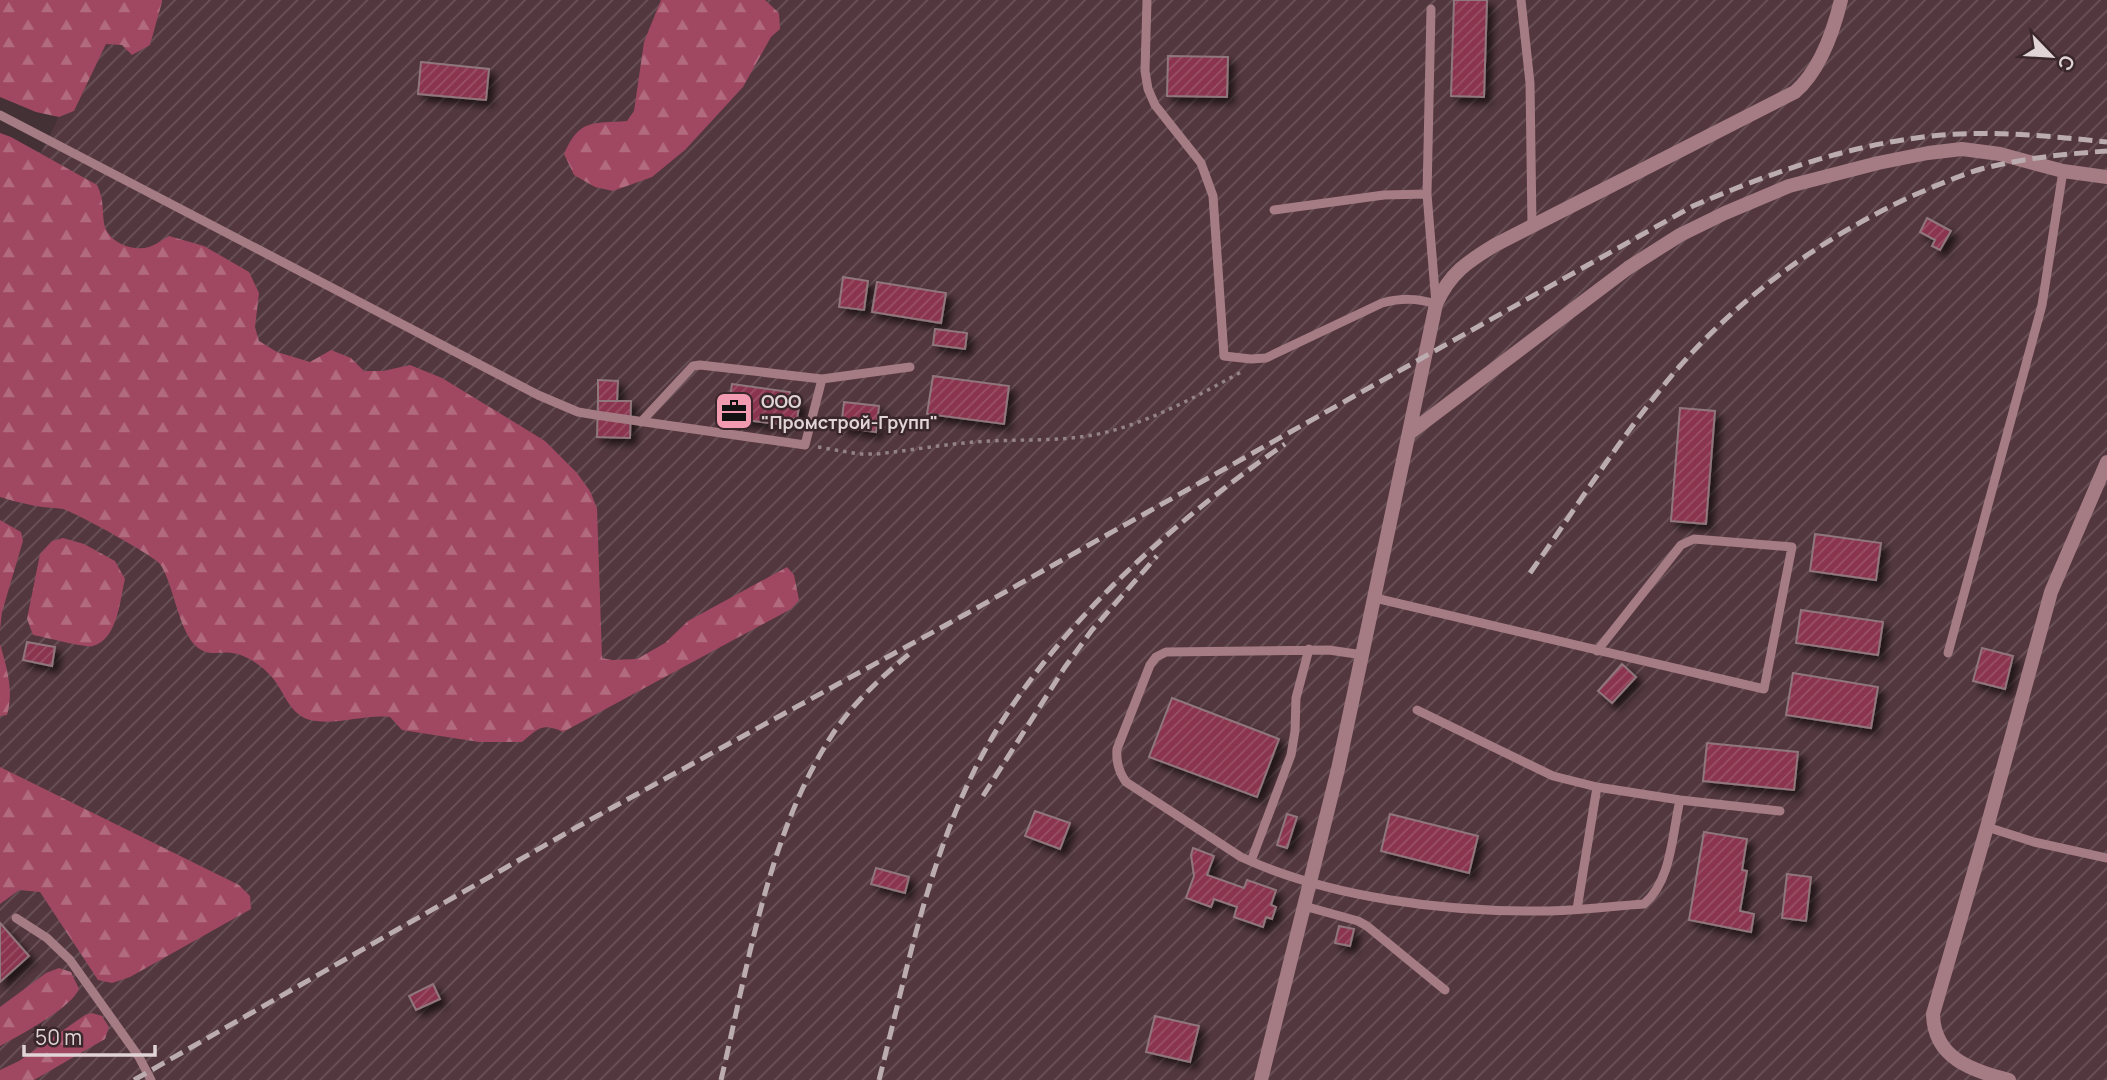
<svg xmlns="http://www.w3.org/2000/svg" width="2107" height="1080" font-family="Manrope,sans-serif">
  <style>
    .industrial { fill: url(#industrial-furrows) }
    .forest { fill: url(#forest-firs) }
    .building { fill: url(#building-hatch); stroke: #8f777c; stroke-width: 2; filter: url(#shadow) }
    .lines { fill: none; stroke-linecap: round; stroke-linejoin: round }
    .path { stroke: #938386; stroke-width: 3.5; stroke-dasharray: 3.5 5; stroke-linecap: butt }
    .service { stroke: #a57b84; stroke-width: 9 }
    .minor { stroke: #a57b84; stroke-width: 14 }
    .rail { stroke: #bbadaf; stroke-width: 5; stroke-dasharray: 14 7; stroke-linecap: butt }
    .labels { text-anchor: middle; dominant-baseline: central; stroke-width: 5; stroke-linejoin: round; paint-order: stroke }
    .poi-label { font-size: 18px; font-weight: bold; fill: #e1d4d6; stroke: #3a272b; text-anchor: start }
  </style>
  <defs>
    <pattern id="industrial-furrows" width="10" height="10" patternUnits="userSpaceOnUse" patternTransform="scale(1.75)"><rect width="10" height="10" fill="#52373e"/><path d="M-1 1l2-2M0 10L10 0M9 11l2-2" fill="none" stroke="#6b5359"/></pattern>
    <pattern id="forest-firs" width="22" height="20" patternUnits="userSpaceOnUse" patternTransform="scale(1.75)"><rect width="22" height="20" fill="#a04861"/><path d="M5 1l3.5 6h-7zM16 11l3.5 6h-7z" fill="#b16a7e"/></pattern>
    <pattern id="building-hatch" width="6" height="6" patternUnits="userSpaceOnUse" patternTransform="scale(1.75)"><rect width="6" height="6" fill="#8a354e"/><path d="M-1 1l2-2M0 6l6-6M5 7l2-2" fill="none" stroke="#9a5167"/></pattern>
    <filter id="shadow"><feDropShadow dx="6" dy="6" stdDeviation="3.5" flood-color="#0009"/></filter>
  </defs>
  <rect width="100%" height="100%" fill="#443135"/>
  <path class="industrial" d="M 162,0 L 2107,0 L 2107,1080 L 0,1080 L 0,133 L 41,153 L 59,117 L 74,111 L 106,44 L 150,45 Z"/>
  <path class="forest" d="M 0,0 L 162,0 L 162,2 L 150,45 L 132,55 L 122,45 L 106,44 L 74,111 L 59,117 L 36,112 L 0,97 Z
    M 661,0 L 765,0 L 779,13 L 780,29 L 771,37 L 743,87 L 685,150 L 652,177 L 613,191 L 595,187 L 574,175 L 564,154 C 580,118 592,124 627,121 L 634,111 L 644,42 Z
    M 0,133 L 11,137 L 97,185 C 104,199 102,209 104,223 C 107,242 132,252 149,247 C 156,245 163,239 169,236 L 204,246 L 249,272 L 259,293 L 255,327 L 259,341 L 277,352 L 310,362 L 331,350 L 351,358 L 364,371 L 383,371 L 410,365 L 442,378 L 545,441 L 577,473 L 590,491 L 597,508 L 602,658 L 612,660 L 637,659 L 665,643 L 688,621 L 787,567 L 794,575 L 799,600 L 791,609 L 563,732 C 542,722 538,729 522,742 L 479,742 L 402,730 L 390,717 C 364,714 336,726 310,720 C 288,714 284,689 269,674 C 261,665 244,654 232,653 C 219,651 209,657 197,647 C 178,631 174,584 160,564 C 153,555 76,513 63,509 C 53,507 41,508 31,505 C 21,503 10,500 0,497 Z
    M 0,520 L 21,532 L 23,541 L 2,612 L 0,630 Z
    M 63,538 L 84,544 L 115,561 L 125,579 C 120,599 118,639 93,646 C 84,648 45,637 33,635 L 27,619 L 40,554 L 52,541 Z
    M 0,644 C 7,668 14,691 7,715 L 0,716 Z
    M 0,767 L 239,885 L 250,896 L 251,909 L 130,977 L 112,983 L 98,980 L 40,892 L 19,890 L 0,904 Z
    M 59,968 L 71,972 L 79,989 C 70,1009 20,1035 0,1046 L 0,1007 L 46,973 Z
    M 92,1013 L 102,1016 L 109,1027 L 105,1039 L 34,1080 L 0,1080 L 0,1070 L 19,1061 L 85,1015 Z"/>
  <path class="building" d="M 1454,0 L 1487,0 L 1484,97 L 1451,96 Z
    M 1168,56 L 1228,57 L 1227,97 L 1167,96 Z
    M 421,62 L 489,69 L 486,100 L 418,94 Z
    M 1927,218 L 1951,231 L 1940,250 L 1932,246 L 1935,240 L 1920,232 Z
    M 843,277 L 868,281 L 864,310 L 839,307 Z
    M 877,282 L 946,293 L 941,323 L 872,312 Z
    M 935,329 L 967,333 L 965,349 L 933,345 Z
    M 933,376 L 1009,386 L 1004,424 L 927,414 Z
    M 598,380 L 618,381 L 617,401 L 598,401 Z
    M 732,384 L 790,392 L 789,400 L 800,401 L 797,419 L 787,418 L 786,425 L 727,418 Z
    M 598,401 L 631,401 L 630,438 L 597,437 Z
    M 844,402 L 879,406 L 876,432 L 841,427 Z
    M 1680,408 L 1715,411 L 1706,524 L 1671,521 Z
    M 1815,534 L 1881,543 L 1876,580 L 1810,571 Z
    M 1801,610 L 1883,622 L 1878,655 L 1796,643 Z
    M 27,642 L 55,647 L 52,666 L 23,660 Z
    M 1982,648 L 2013,656 L 2005,689 L 1973,681 Z
    M 1622,664 L 1636,677 L 1612,703 L 1598,691 Z
    M 1793,673 L 1878,687 L 1871,728 L 1786,715 Z
    M 1172,698 L 1279,739 L 1257,797 L 1149,757 Z
    M 1707,743 L 1798,752 L 1794,790 L 1703,781 Z
    M 1035,811 L 1070,823 L 1060,849 L 1025,836 Z
    M 1287,814 L 1297,817 L 1287,848 L 1277,845 Z
    M 1390,814 L 1478,836 L 1469,873 L 1381,851 Z
    M 1704,832 L 1747,839 L 1742,870 L 1747,871 L 1740,911 L 1754,914 L 1751,932 L 1689,920 Z
    M 1193,848 L 1214,856 L 1207,875 L 1244,888 L 1247,880 L 1276,890 L 1271,905 L 1276,907 L 1272,919 L 1266,917 L 1263,927 L 1234,917 L 1237,907 L 1214,899 L 1211,907 L 1186,898 L 1194,876 L 1191,855 Z
    M 876,868 L 909,877 L 905,893 L 871,884 Z
    M 1787,874 L 1811,877 L 1806,921 L 1782,918 Z
    M 0,923 L 29,956 L 0,982 Z
    M 1339,926 L 1354,929 L 1350,946 L 1335,943 Z
    M 433,984 L 440,999 L 416,1010 L 409,996 Z
    M 1155,1016 L 1199,1026 L 1190,1062 L 1146,1052 Z"/>
  <g class="lines">
    <path class="path" d="M 818,447 L 859,454 L 877,454 C 914,450 951,443 989,441 C 1030,439 1071,442 1111,431 C 1158,418 1201,394 1243,371"/>
    <path class="service" d="M 1147,0 L 1145,71 L 1148,89 L 1155,105 L 1201,163 L 1213,196 L 1224,356 L 1251,359 L 1266,358 L 1382,303 C 1402,298 1416,298 1436,304 L 1427,194 L 1431,9
      M 1521,0 L 1530,83 L 1532,226
      M 0,115 L 538,395 L 578,412 L 596,415 L 805,445 L 822,379 L 910,367
      M 1274,210 L 1384,195 L 1427,194
      M 641,422 L 693,366 L 700,365 L 822,379
      M 1375,598 L 1764,689 L 1792,547 L 1694,539 L 1681,545 L 1597,651
      M 1948,653 L 2042,305 L 2063,171
      M 1363,655 L 1329,650 L 1166,652 L 1156,657 L 1150,665 L 1117,749 C 1116,761 1118,771 1126,782 L 1241,857 C 1330,898 1446,912 1543,911 C 1577,911 1611,906 1644,904 C 1672,880 1672,834 1680,800 L 1780,811
      M 1417,710 L 1553,776 L 1597,787 L 1680,800
      M 1987,827 L 2034,842 L 2107,858
      M 1251,861 L 1291,755 L 1295,731 L 1296,698 L 1309,649
      M 1304,906 L 1358,921 L 1367,926 L 1445,990
      M 1577,909 L 1597,787
      M 16,918 L 47,938 L 70,960 L 139,1057 L 151,1080"/>
    <path class="minor" d="M 1411,432 L 1628,268 L 1680,235 L 1725,213 L 1789,186 L 1878,163 L 1928,153 L 1962,149 L 2000,154 L 2063,171 L 2107,177
      M 1261,1080 L 1338,769 L 1436,304 C 1450,273 1467,262 1495,245 L 1795,92 C 1820,70 1833,33 1841,0
      M 2009,1080 C 1972,1070 1934,1059 1933,1014 L 1987,827 L 2051,592 L 2107,462"/>
    <path class="rail" d="M 1530,573 C 1579,504 1624,431 1679,367 C 1743,294 1824,237 1912,196 C 1935,186 1958,176 1981,169 C 2023,158 2064,154 2107,151
      M 983,796 L 1065,667 L 1092,630 L 1157,556
      M 134,1080 L 577,827 L 966,614 L 1693,206 C 1770,173 1848,145 1932,136 C 1990,130 2049,136 2107,142
      M 721,1080 C 748,966 769,827 836,729 C 858,698 885,674 914,650
      M 879,1080 C 905,978 927,866 974,771 C 1039,640 1166,526 1285,444"/>
  </g>
  <defs>
    <symbol id="office-square" viewBox="-11 -11 22 22"><rect x="-9" y="-9" width="18" height="18" rx="4" fill="#f29aaf" stroke="#3a272b"/><path d="M-6-3h4V-5.5h4V-3h4V5H-6ZM-1-4.5V-3h2v-1.5ZM-6 0V1H6V0Z" fill="#111"/></symbol>
  </defs>
  <g fill-rule="evenodd">
    <use href="#office-square" x="712" y="389" width="44" height="44"/>
  </g>
  <g class="labels">
    <g class="poi-label">
      <text x="761" y="401">ООО<tspan x="761" dy="21">"Промстрой-Групп"</tspan></text>
    </g>
  </g>
  <g transform="translate(2051 56) rotate(115)" stroke="#3a272b" stroke-width="5" paint-order="stroke">
  <path d="M0-5L12 26L0 18L-12 26Z" fill="#e1d4d6"/>
  <text y="-10" font-size="19" font-weight="bold" text-anchor="middle" fill="#e1d4d6">С</text>
  </g>
  <path d="M24 1045v10h131v-10" fill="none" stroke="#e1d4d6" stroke-width="3.5"/>
  <text x="35" y="1045" font-size="21" fill="#e1d4d6" stroke="#3a272b" stroke-width="5" paint-order="stroke">50 m</text>
</svg>
